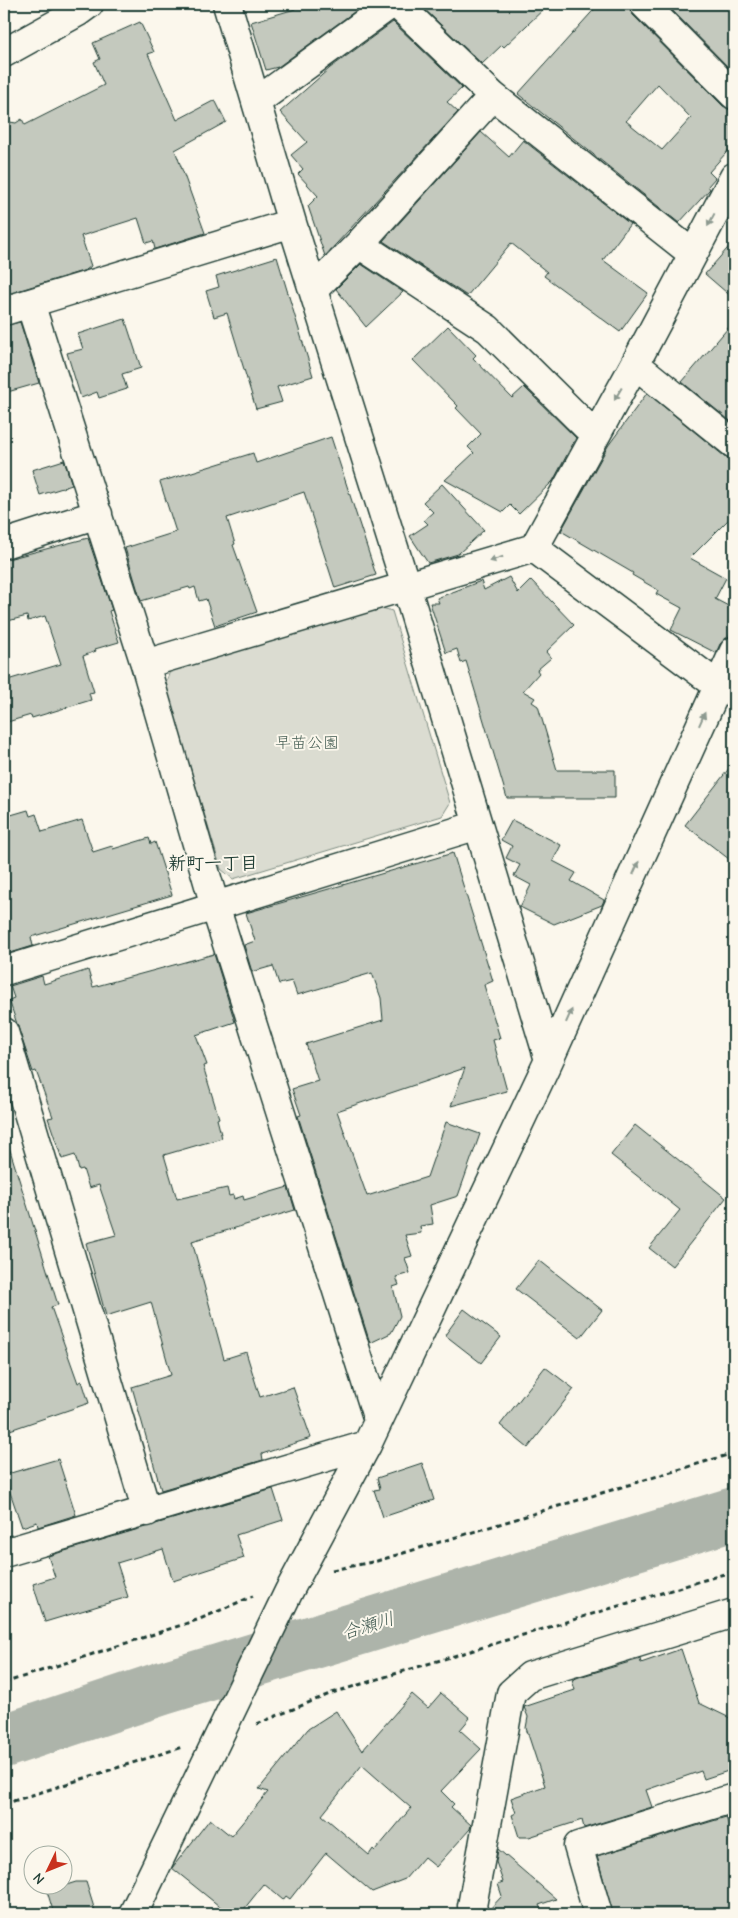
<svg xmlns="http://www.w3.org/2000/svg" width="738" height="1918" font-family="'Comic Neue','Klee One',sans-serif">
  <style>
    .green { fill: #dbdcd1; stroke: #7d8c82 }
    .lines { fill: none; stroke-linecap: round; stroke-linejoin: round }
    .river { stroke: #adb4aa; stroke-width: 54 }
    .building { fill: #c4c9be; stroke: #1f3d34; fill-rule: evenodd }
    .minor-casing { stroke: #1f3d34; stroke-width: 31 }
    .path { stroke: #1f3d34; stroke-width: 3; stroke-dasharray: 5 4; stroke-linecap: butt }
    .minor { stroke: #fbf7ec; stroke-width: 28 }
    .oneway { fill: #8d9a90 }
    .labels { text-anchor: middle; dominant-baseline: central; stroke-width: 4; stroke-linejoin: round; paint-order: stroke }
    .park-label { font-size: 16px; fill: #455d53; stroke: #fbf7ec }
    .neighbourhood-label { font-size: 18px; font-weight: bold; fill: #1f3d34; stroke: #fbf7ec }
    .water-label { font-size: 18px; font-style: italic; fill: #425b52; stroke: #fbf7ec }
  </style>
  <rect width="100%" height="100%" fill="#fbf7ec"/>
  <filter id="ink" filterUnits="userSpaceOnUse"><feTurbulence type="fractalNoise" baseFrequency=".02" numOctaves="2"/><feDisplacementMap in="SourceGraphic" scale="10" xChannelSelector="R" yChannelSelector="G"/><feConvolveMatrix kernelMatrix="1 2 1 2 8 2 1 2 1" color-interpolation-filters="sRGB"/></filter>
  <g filter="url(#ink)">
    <path class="green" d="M 379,607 L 392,611 L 450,803 L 442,816 L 233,879 L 221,869 L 165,685 L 170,671 Z"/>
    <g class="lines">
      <path class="river" d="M 4,1741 L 163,1688 L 734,1514"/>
    </g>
    <path class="building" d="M 293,4 L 365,4 L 278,67 L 266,70 L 251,22 L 295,9 Z
      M 419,4 L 549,4 L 504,47 L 502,45 L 482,64 Z
      M 599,4 L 629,4 L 633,15 L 723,106 L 734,110 L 734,144 L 709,172 L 715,178 L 708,186 L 710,189 L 679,223 L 518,94 ZM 658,84 L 691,118 L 662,150 L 626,121 Z
      M 666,4 L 727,4 L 734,12 L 734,73 Z
      M 140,22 L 154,52 L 148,54 L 177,120 L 215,100 L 226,122 L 175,150 L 205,233 L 155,249 L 153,241 L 146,243 L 138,218 L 81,236 L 91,266 L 86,270 L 4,295 L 4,121 L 16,123 L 22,119 L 25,125 L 104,85 L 94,62 L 100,59 L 93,43 Z
      M 393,22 L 462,88 L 447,102 L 458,112 L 325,256 L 308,206 L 318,196 L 298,174 L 303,169 L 291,155 L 307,142 L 280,112 L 330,68 Z
      M 481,132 L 509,157 L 523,140 L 630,224 L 603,260 L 648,293 L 620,332 L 544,276 L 547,272 L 511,243 L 467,296 L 383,241 Z
      M 734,241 L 734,299 L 705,274 Z
      M 277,257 L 313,376 L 277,387 L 282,402 L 256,409 L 227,313 L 214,317 L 206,291 L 219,287 L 216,276 Z
      M 361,264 L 403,292 L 366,327 L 336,289 Z
      M 125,319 L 141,368 L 122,374 L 127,389 L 99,398 L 97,392 L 81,398 L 67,353 L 83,349 L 78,334 Z
      M 734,321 L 734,424 L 682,382 Z
      M 20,322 L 39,383 L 4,393 L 4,326 Z
      M 448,326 L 476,355 L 473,358 L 512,398 L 524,387 L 576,438 L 553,481 L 519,514 L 510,505 L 503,512 L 445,480 L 474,453 L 468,447 L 481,434 L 456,408 L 458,406 L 413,360 Z
      M 647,393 L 724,456 L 734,459 L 734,514 L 690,558 L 726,578 L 715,599 L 734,609 L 734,627 L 729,636 L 720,644 L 716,653 L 671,630 L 682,608 L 656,594 L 658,590 L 632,575 L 633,573 L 561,531 L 608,446 Z
      M 331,437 L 376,575 L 335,588 L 304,492 L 227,518 L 235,544 L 233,545 L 257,612 L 215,626 L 206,599 L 199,601 L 195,587 L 190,589 L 189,587 L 141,601 L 125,548 L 176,532 L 160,482 L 253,453 L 256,463 Z
      M 64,460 L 72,485 L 40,495 L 32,470 Z
      M 442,484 L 484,530 L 458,554 L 428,563 L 410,536 L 428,524 L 424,520 L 433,512 L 423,502 Z
      M 88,538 L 112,610 L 109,611 L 119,642 L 95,649 L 96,651 L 83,656 L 94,692 L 89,693 L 91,700 L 32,718 L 31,715 L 4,723 L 4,681 L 61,664 L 45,616 L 28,621 L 27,616 L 4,622 L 4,560 Z
      M 509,577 L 518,593 L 531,580 L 574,625 L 546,652 L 551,658 L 537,670 L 539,673 L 523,691 L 535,698 L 532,702 L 538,706 L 557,770 L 615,770 L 615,798 L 507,798 L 466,661 L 461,663 L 457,649 L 446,653 L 430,603 L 439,603 L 437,598 L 481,581 L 484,590 Z
      M 734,762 L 734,863 L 685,825 Z
      M 28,810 L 30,816 L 36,814 L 42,832 L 82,820 L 93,852 L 112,846 L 113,849 L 149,838 L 151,844 L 155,842 L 172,895 L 31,937 L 33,946 L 4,955 L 4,817 Z
      M 512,820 L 561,845 L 553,861 L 576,873 L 571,881 L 604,900 L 602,905 L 554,924 L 520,907 L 531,885 L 514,876 L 520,865 L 506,858 L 512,846 L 501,840 Z
      M 453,853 L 493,981 L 484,985 L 500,1038 L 493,1040 L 507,1091 L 451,1106 L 465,1068 L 337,1111 L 367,1196 L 427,1177 L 446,1122 L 480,1134 L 458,1196 L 430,1205 L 433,1224 L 420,1226 L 421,1233 L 405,1235 L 412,1256 L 405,1258 L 410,1273 L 396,1277 L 399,1285 L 393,1287 L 400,1316 L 391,1333 L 370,1343 L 298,1116 L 301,1115 L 292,1089 L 318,1081 L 306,1044 L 383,1020 L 381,998 L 372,973 L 297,995 L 292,981 L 279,984 L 273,966 L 252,972 L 244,945 L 255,941 L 246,913 Z
      M 214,954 L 235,1022 L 196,1035 L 207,1065 L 203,1066 L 219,1118 L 217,1119 L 222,1138 L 164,1155 L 177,1199 L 227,1188 L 229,1196 L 233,1195 L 234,1199 L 243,1196 L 244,1200 L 288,1187 L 295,1210 L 192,1241 L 224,1359 L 246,1352 L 260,1397 L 293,1387 L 311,1438 L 262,1454 L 263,1460 L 161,1490 L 132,1387 L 171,1375 L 151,1302 L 106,1316 L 86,1243 L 116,1235 L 99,1185 L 89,1188 L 83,1169 L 79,1170 L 75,1155 L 62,1159 L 48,1118 L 53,1117 L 36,1071 L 33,1072 L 9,1000 L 14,998 L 10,986 L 42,976 L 44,984 L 88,970 L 93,987 Z
      M 635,1125 L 726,1198 L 672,1266 L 649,1248 L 680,1210 L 611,1155 Z
      M 9,1147 L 58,1305 L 51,1307 L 78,1383 L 82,1381 L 89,1403 L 4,1432 L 4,1148 Z
      M 539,1260 L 602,1310 L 580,1338 L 516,1289 Z
      M 464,1309 L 501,1337 L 481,1363 L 445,1335 Z
      M 545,1367 L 574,1389 L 528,1448 L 500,1425 Z
      M 58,1459 L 76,1515 L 38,1527 L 37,1522 L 22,1527 L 4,1475 Z
      M 422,1463 L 434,1500 L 383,1517 L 374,1490 L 380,1489 L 377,1478 Z
      M 273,1489 L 283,1520 L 236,1535 L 244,1558 L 173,1581 L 163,1549 L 117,1563 L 128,1597 L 45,1622 L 33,1584 L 55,1577 L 48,1556 Z
      M 681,1649 L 699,1703 L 734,1720 L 734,1769 L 704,1779 L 701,1771 L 646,1790 L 652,1807 L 584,1828 L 582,1820 L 529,1837 L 519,1837 L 512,1815 L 516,1813 L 511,1798 L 545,1786 L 526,1728 L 528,1717 L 524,1707 L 575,1690 L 572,1680 L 579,1677 L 640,1659 L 641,1663 Z
      M 441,1693 L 470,1718 L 460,1730 L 481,1749 L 441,1791 L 454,1804 L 451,1807 L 471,1825 L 470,1829 L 436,1867 L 424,1857 L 405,1879 L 372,1892 L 326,1853 L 290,1899 L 286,1896 L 283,1900 L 264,1884 L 240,1914 L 229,1914 L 172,1868 L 210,1819 L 231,1836 L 268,1792 L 259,1789 L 308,1729 L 336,1711 L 362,1751 L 412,1694 L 428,1708 ZM 362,1765 L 411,1808 L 375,1851 L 373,1849 L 369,1855 L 322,1815 Z
      M 726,1817 L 734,1839 L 734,1910 L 720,1914 L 613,1914 L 597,1856 Z
      M 498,1849 L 556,1899 L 539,1905 L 543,1914 L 489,1914 L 489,1910 L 502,1896 L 498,1884 L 503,1882 L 496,1862 Z
      M 76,1882 L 86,1882 L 96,1914 L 54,1914 L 47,1891 Z"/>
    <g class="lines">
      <defs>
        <path id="minor" d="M 227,4 L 292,223 L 406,586 L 549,1060
          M 397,4 L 493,96 L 693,254
          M 644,4 L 734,95
          M 4,53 L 78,12 L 89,4
          M 256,102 L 391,4
          M 359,244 L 488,329 L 595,435
          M 313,290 L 359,244 L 493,96
          M 30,303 L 145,664 L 215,906 L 378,1420
          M 4,311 L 292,223
          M 635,364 L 734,444
          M 4,544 L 98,514
          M 534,548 L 717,685
          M 145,664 L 534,548 L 635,364 L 734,177
          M 4,971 L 478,825
          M 4,1032 L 147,1512
          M 4,1553 L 367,1445
          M 133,1914 L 289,1591 L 367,1445 L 549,1060 L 734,651
          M 474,1914 L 472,1906 L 511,1693 L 530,1676 L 734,1613
          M 598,1914 L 578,1846 L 734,1798"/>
      </defs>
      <use href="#minor" class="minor-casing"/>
      <path class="path" d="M 332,1570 L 377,1561 L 734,1453
        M 4,1683 L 200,1619 L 253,1596
        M 257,1724 L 332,1693 L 734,1571
        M 4,1804 L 182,1747"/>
      <use href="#minor" class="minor"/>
    </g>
    <defs><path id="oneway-solid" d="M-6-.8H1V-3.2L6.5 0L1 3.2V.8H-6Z" transform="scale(1.25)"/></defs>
    <g class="oneway">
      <use href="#oneway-solid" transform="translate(711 220) rotate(118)"/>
      <use href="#oneway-solid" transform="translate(618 394) rotate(120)"/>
      <use href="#oneway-solid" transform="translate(496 559) rotate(163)"/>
      <use href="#oneway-solid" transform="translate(702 719) rotate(-66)"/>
      <use href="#oneway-solid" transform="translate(636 868) rotate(-66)"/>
      <use href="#oneway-solid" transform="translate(569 1016) rotate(-66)"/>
    </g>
  </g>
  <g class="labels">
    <g class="park-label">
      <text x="307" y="743">早苗公園</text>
    </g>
    <g class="neighbourhood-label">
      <text x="213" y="863">新町一丁目</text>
    </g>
    <g class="water-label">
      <text transform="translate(368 1626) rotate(-17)">合瀬川</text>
    </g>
  </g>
  <rect width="738" height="1918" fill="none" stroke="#fbf7ec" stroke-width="20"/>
  <rect x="10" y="10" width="718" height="1898" fill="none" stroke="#1f3d34" stroke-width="2" filter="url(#ink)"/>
  <g transform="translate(48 1870) rotate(227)"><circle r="24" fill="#fbf7ec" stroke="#a3ada2"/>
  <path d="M0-4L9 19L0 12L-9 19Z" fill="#c8321e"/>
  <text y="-8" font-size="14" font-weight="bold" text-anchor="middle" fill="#1f3d34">N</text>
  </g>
</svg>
